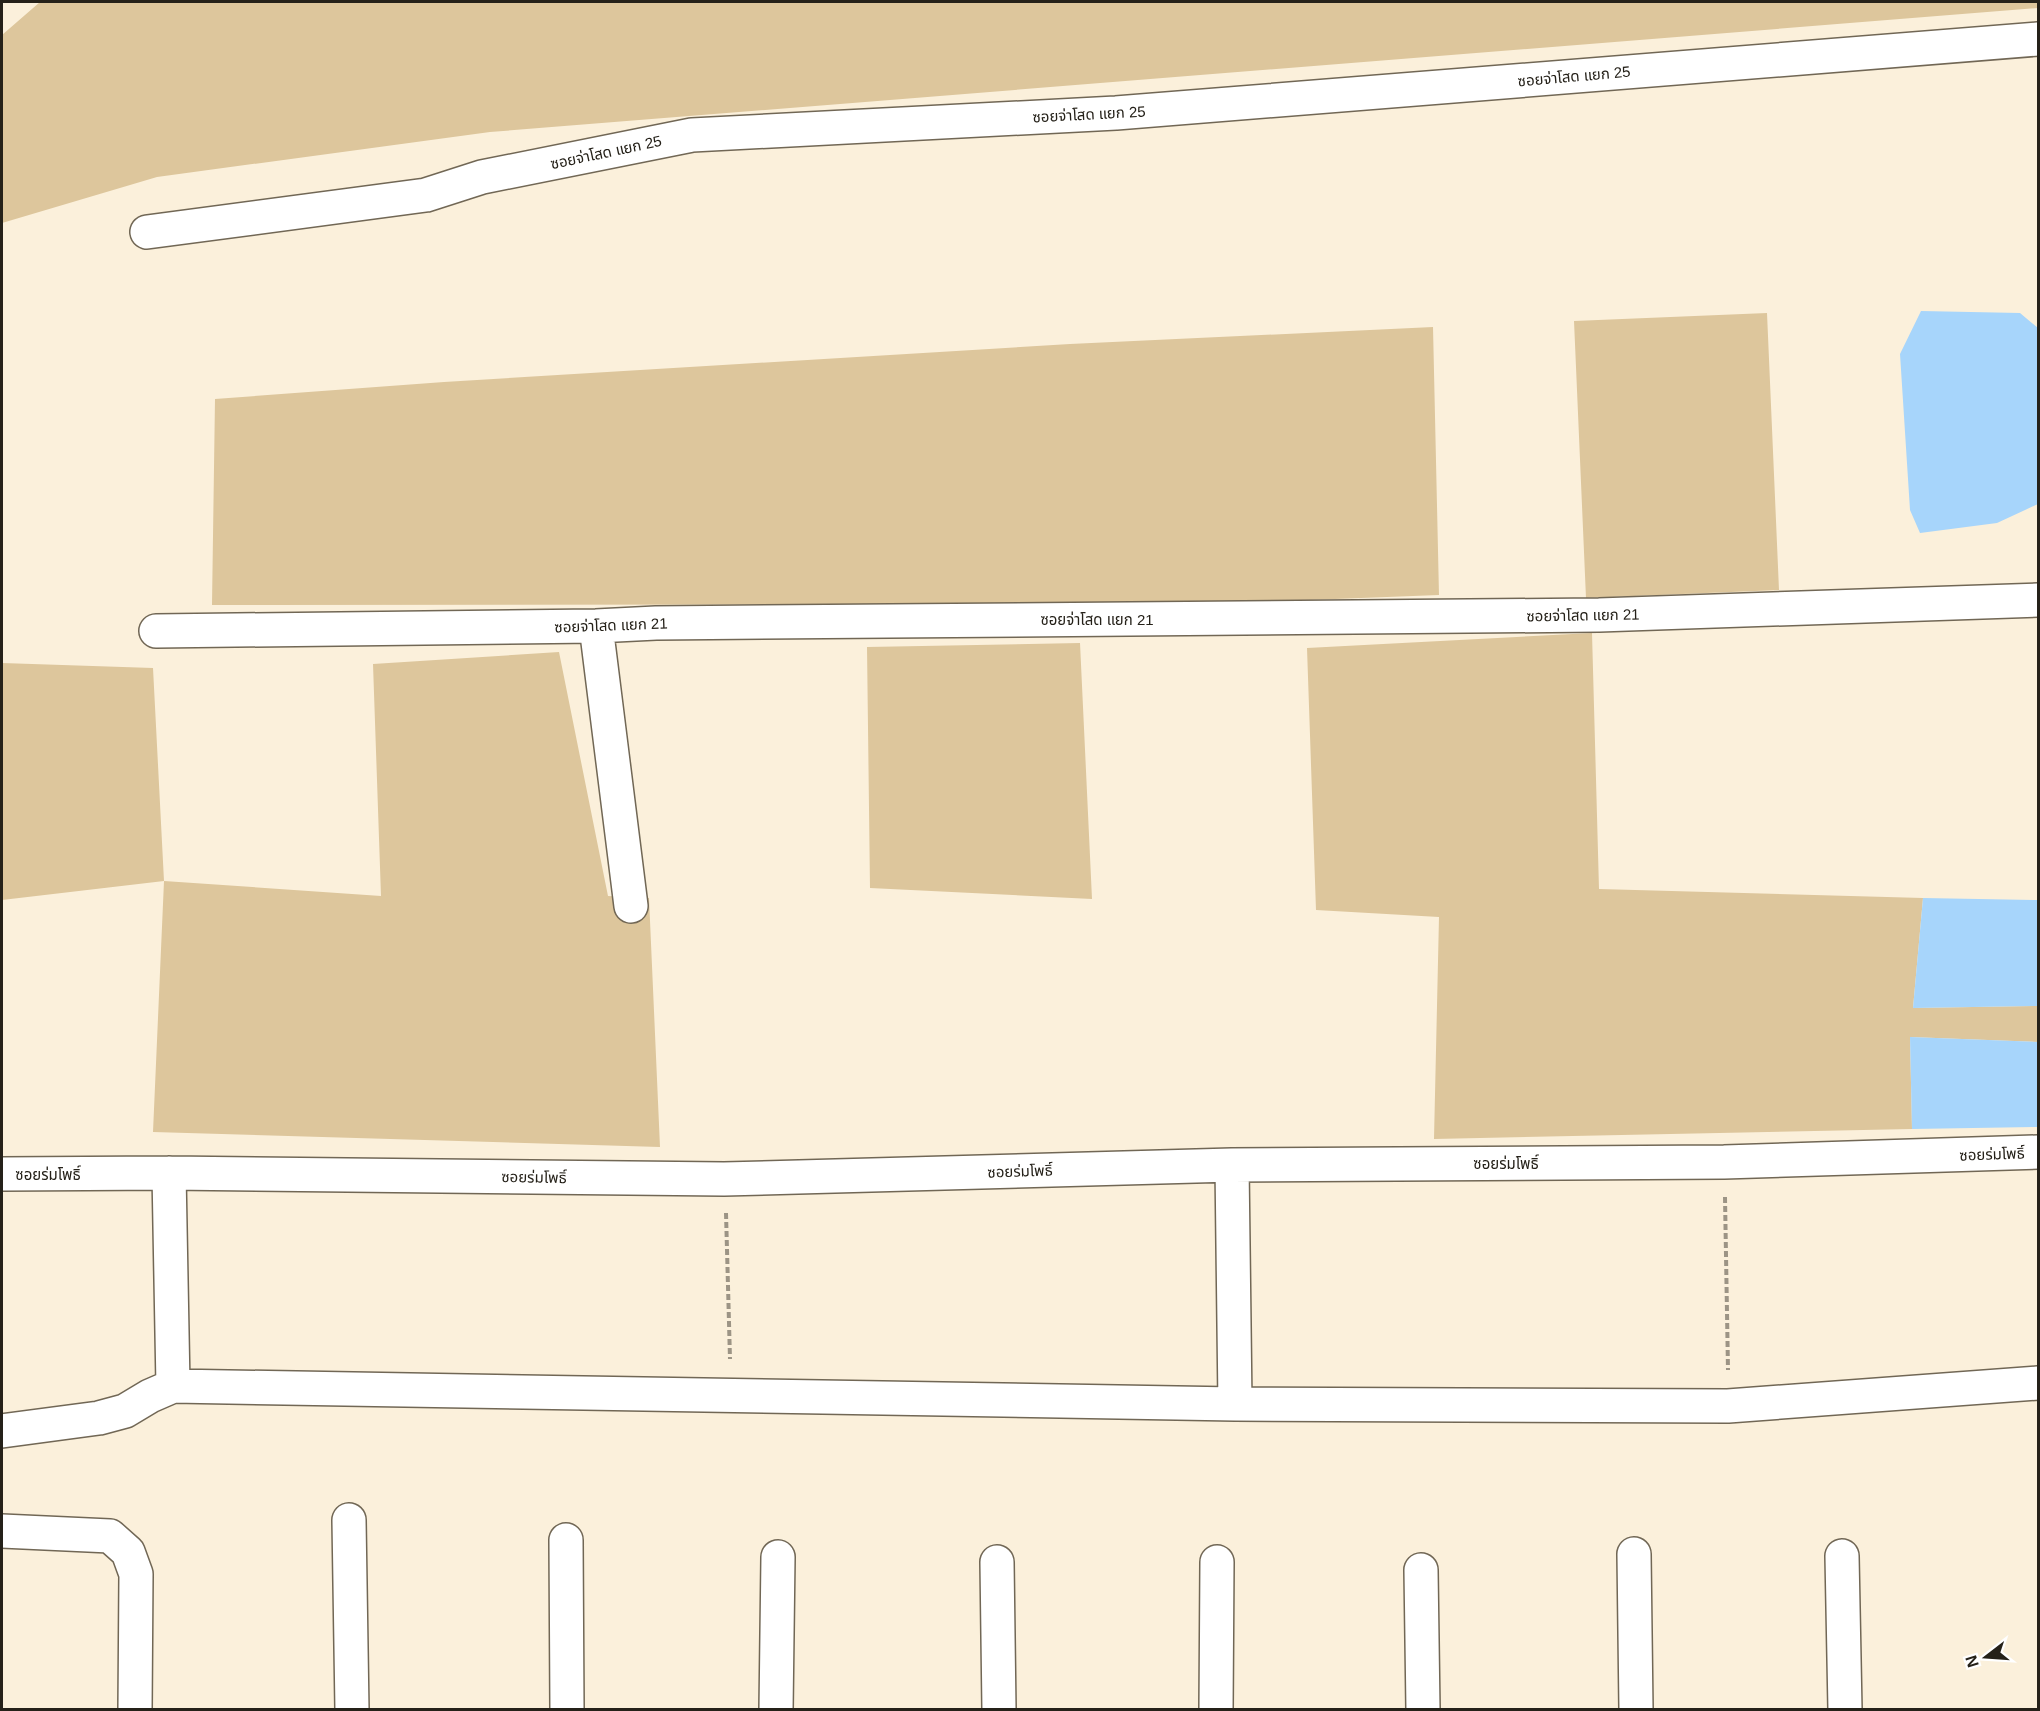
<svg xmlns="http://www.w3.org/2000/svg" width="2040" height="1711" font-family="Arial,'Noto Sans Thai',sans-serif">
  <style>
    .green { fill: #ddc69c }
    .water { fill: #a7d5fb }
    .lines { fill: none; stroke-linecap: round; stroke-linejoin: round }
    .minor-casing { stroke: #716755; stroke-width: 36 }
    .path { stroke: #9c9485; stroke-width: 4; stroke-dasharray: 6 3; stroke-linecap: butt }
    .minor { stroke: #fff; stroke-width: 33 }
    .labels { text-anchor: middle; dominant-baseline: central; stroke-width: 6; stroke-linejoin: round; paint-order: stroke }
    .street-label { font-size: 15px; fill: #252119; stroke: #fff }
  </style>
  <rect width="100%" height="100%" fill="#fbf0db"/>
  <path class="green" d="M 40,2 L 2038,2 L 2038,8 L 490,132 L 157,177 L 2,223 L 2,35 Z
    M 1767,313 L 1779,590 L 1586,598 L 1574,321 Z
    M 1433,327 L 1439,595 L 1205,604 L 212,605 L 215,399 L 444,382 L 1070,344 Z
    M 1592,633 L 1599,889 L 1923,898 L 1913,1008 L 2038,1006 L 2038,1042 L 1910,1037 L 1912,1129 L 1434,1139 L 1439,917 L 1316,910 L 1307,648 Z
    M 1080,643 L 1092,899 L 870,888 L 867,647 Z
    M 559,652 L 608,896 L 649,898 L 660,1147 L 153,1132 L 164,881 L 2,900 L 2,663 L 153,668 L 164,881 L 381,896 L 373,664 Z"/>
  <path class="water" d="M 1921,311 L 2020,313 L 2038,328 L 2038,504 L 1997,523 L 1920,533 L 1910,510 L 1900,354 Z
    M 1923,898 L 2038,900 L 2038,1006 L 1913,1008 Z
    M 1910,1037 L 2038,1042 L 2038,1127 L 1912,1129 Z"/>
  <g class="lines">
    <defs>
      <path id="minor" d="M 147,232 L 426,195 L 482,177 L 692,135 L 1116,113 L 2038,39
        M 596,626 L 631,906
        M 156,631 L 596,626 L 656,623 L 1599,615 L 2038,600
        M 1232,1165 L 1235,1404
        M 169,1173 L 173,1386
        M 2,1174 L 169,1173 L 724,1179 L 1232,1165 L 1724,1162 L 2038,1152
        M 2,1431 L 99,1418 L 125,1411 L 150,1396 L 173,1386 L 1235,1404 L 1728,1406 L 2038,1383
        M 349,1520 L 352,1710
        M 2,1531 L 110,1536 L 128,1552 L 136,1574 L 135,1710
        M 566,1540 L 567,1710
        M 1634,1554 L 1636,1710
        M 1842,1556 L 1845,1710
        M 997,1562 L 999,1710
        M 1421,1570 L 1423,1710
        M 776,1710 L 778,1557
        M 1216,1710 L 1217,1562"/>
    </defs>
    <use href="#minor" class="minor-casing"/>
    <path class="path" d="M 1725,1197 L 1728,1370
      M 726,1213 L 730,1359"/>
    <use href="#minor" class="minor"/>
  </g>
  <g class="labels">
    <g class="street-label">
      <text transform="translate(1574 76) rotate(-5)">ซอยจ่าโสด แยก 25</text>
      <text transform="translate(1089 114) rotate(-3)">ซอยจ่าโสด แยก 25</text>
      <text transform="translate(606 152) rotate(-12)">ซอยจ่าโสด แยก 25</text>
      <text transform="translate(1583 615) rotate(-1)">ซอยจ่าโสด แยก 21</text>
      <text x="1097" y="619">ซอยจ่าโสด แยก 21</text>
      <text transform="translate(611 625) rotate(-2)">ซอยจ่าโสด แยก 21</text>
      <text transform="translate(1992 1154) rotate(-2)">ซอยร่มโพธิ์</text>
      <text x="1506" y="1163">ซอยร่มโพธิ์</text>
      <text transform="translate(1020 1171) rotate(-2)">ซอยร่มโพธิ์</text>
      <text x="48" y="1174">ซอยร่มโพธิ์</text>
      <text transform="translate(534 1177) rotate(1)">ซอยร่มโพธิ์</text>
    </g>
  </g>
  <rect width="2040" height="1711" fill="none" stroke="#252119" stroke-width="6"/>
  <g transform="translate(1986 1657) rotate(253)" stroke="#ffffff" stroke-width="4.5" paint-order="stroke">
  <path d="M0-4.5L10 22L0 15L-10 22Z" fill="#252119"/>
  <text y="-9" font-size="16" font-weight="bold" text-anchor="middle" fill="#252119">N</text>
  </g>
</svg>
